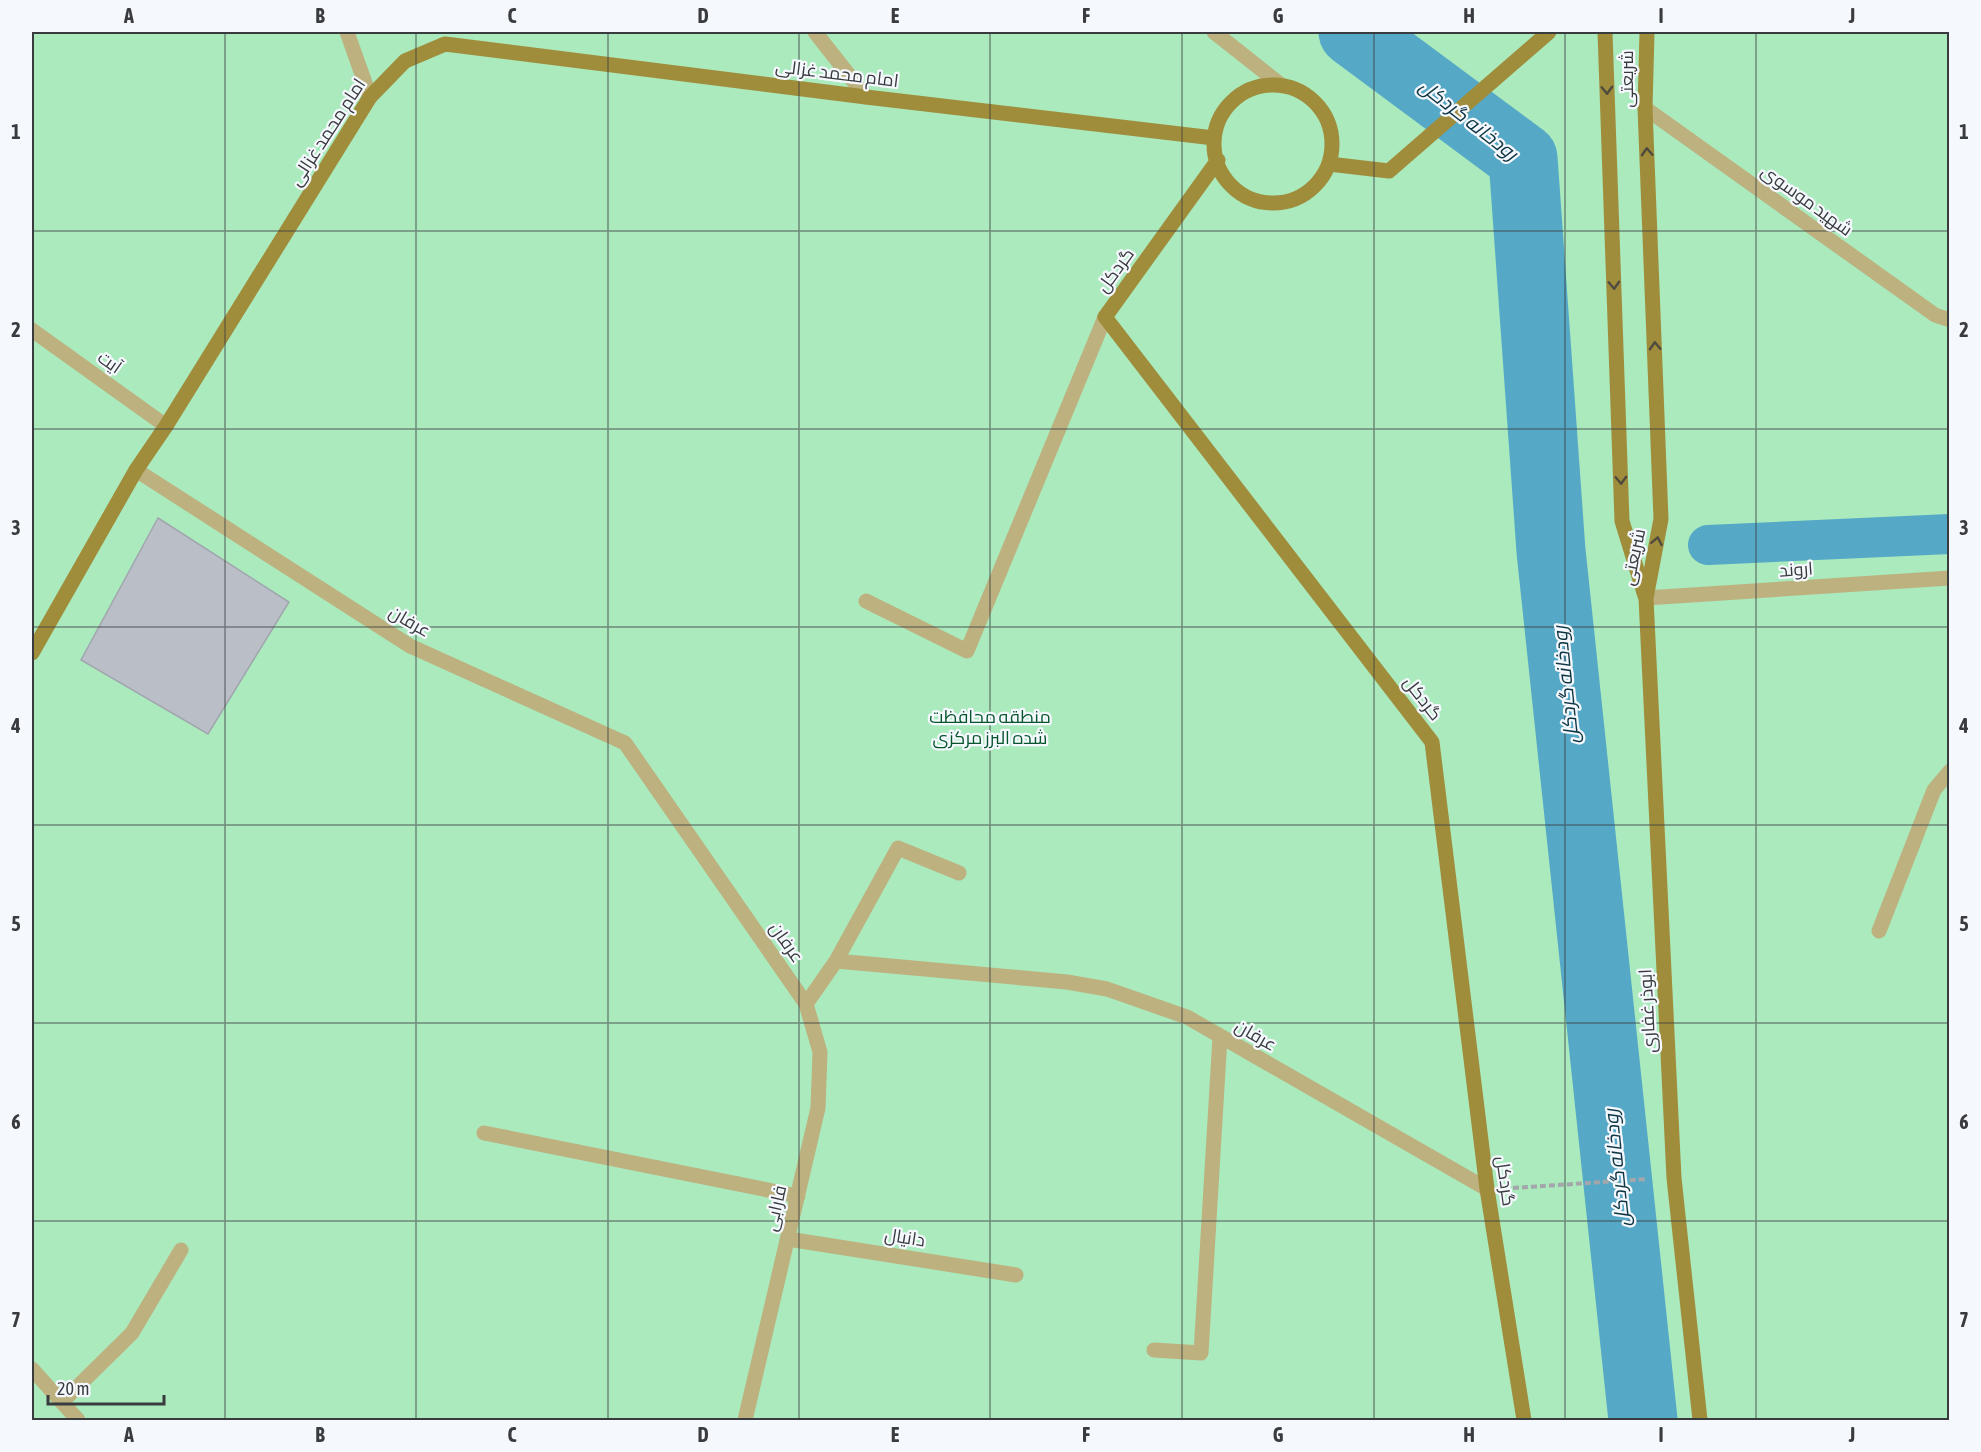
<svg xmlns="http://www.w3.org/2000/svg" width="1981" height="1452" font-family="'Asap Condensed',Cairo,sans-serif">
  <style>
    .green { fill: #aaeabd }
    .lines { fill: none; stroke-linecap: round; stroke-linejoin: round }
    .canal { stroke: #56a8c7; stroke-width: 40 }
    .river { stroke: #56a8c7; stroke-width: 69 }
    .building { fill: #b9bec7; stroke: #a1a6ae; stroke-width: 1.5 }
    .path { stroke: #a3a6aa; stroke-width: 4; stroke-dasharray: 6 3; stroke-linecap: butt }
    .lane { stroke: #bdb17f; stroke-width: 15 }
    .street { stroke: #bdb17f; stroke-width: 15 }
    .secondary { stroke: #a08d3c; stroke-width: 15 }
    .oneway { stroke: #4e4b3e }
    .grid { fill: none; stroke: #393b3f; stroke-width: 1.5; stroke-opacity: 0.55 }
    .labels { text-anchor: middle; dominant-baseline: central; stroke-width: 4.5; stroke-linejoin: round; paint-order: stroke }
    .street-label { font-size: 18px; fill: #393b3f; stroke: #f5f8fd }
    .park-label { font-size: 18px; fill: #06562d; stroke: #f5f8fd }
    .water-label { font-size: 20px; font-style: italic; fill: #0f3644; stroke: #f5f8fd }
    .neatline { fill: none; stroke: #393b3f; stroke-width: 2 }
    .grid-label { font-size: 20px; text-anchor: middle; font-weight: bold; fill: #393b3f }
  </style>
  <rect width="100%" height="100%" fill="#f5f8fd"/>
  <path class="green" d="M 32,32 L 1949,32 L 1949,1420 L 32,1420 Z"/>
  <g class="lines">
    <path class="canal" d="M 1708,545 L 1950,534"/>
    <path class="river" d="M 1353,32 L 1523,158 L 1551,551 L 1643,1420"/>
  </g>
  <path class="building" d="M 158,518 L 289,602 L 208,734 L 81,660 Z"/>
  <g class="lines">
    <path class="path" d="M 1513,1188 L 1647,1179"/>
    <path class="lane" d="M 1879,931 L 1934,790 L 1950,771"/>
    <path class="street" d="M 347,32 L 370,97
      M 815,32 L 866,97
      M 1214,32 L 1281,85
      M 1645,108 L 1935,315 L 1950,320
      M 32,330 L 166,426
      M 136,470 L 410,646 L 625,743 L 806,1004 L 820,1052 L 818,1108 L 745,1420
      M 1646,598 L 1950,578
      M 866,601 L 967,651 L 1105,317
      M 836,961 L 898,848 L 959,873
      M 806,1004 L 836,961 L 1067,982 L 1107,989 L 1187,1017 L 1487,1189
      M 484,1133 L 798,1196
      M 788,1239 L 1016,1275
      M 1154,1350 L 1201,1353 L 1220,1037
      M 32,1369 L 78,1420
      M 62,1402 L 132,1333 L 181,1250"/>
    <path class="secondary" d="M 1605,32 L 1622,521 L 1645,596
      M 1647,32 L 1645,108 L 1661,519 L 1646,598 L 1674,1178 L 1700,1420
      M1214 144a59 59 0 1 1 118 0a59 59 0 1 1-118 0Z
      M 1218,160 L 1105,317 L 1432,742 L 1487,1189 L 1524,1420
      M 1329,164 L 1389,171 L 1549,32
      M 32,653 L 136,470 L 166,426 L 370,97 L 405,61 L 445,44 L 866,97 L 1214,138"/>
  </g>
  <defs><path id="oneway-chevron" d="M-2-3.5L2.5 0L-2 3.5" fill="none" stroke-width="1.6" stroke-linecap="round" stroke-linejoin="round" transform="scale(1.5)"/></defs>
  <g class="oneway">
    <use href="#oneway-chevron" transform="translate(1607 90) rotate(88)"/>
    <use href="#oneway-chevron" transform="translate(1647 152) rotate(-93)"/>
    <use href="#oneway-chevron" transform="translate(1614 285) rotate(88)"/>
    <use href="#oneway-chevron" transform="translate(1655 346) rotate(-92)"/>
    <use href="#oneway-chevron" transform="translate(1621 480) rotate(88)"/>
    <use href="#oneway-chevron" transform="translate(1657 541) rotate(-79)"/>
  </g>
  <path class="grid" d="M 225,32 L 225,1420M 416,32 L 416,1420M 608,32 L 608,1420M 799,32 L 799,1420M 990,32 L 990,1420M 1182,32 L 1182,1420M 1374,32 L 1374,1420M 1565,32 L 1565,1420M 1756,32 L 1756,1420M 32,231 L 1950,231M 32,429 L 1950,429M 32,627 L 1950,627M 32,825 L 1950,825M 32,1023 L 1950,1023M 32,1221 L 1950,1221"/>
  <g class="labels">
    <g class="street-label">
      <text transform="translate(837 73) rotate(7)">امام محمد غزالی</text>
      <text transform="translate(1626 79) rotate(-90)">شریعتی</text>
      <text transform="translate(327 132) rotate(-57)">امام محمد غزالی</text>
      <text transform="translate(1807 200) rotate(36)">شهید موسوی</text>
      <text transform="translate(1115 270) rotate(-54)">گردکل</text>
      <text transform="translate(110 362) rotate(35)">آیت</text>
      <text transform="translate(1633 557) rotate(-78)">شریعتی</text>
      <text transform="translate(1796 569) rotate(-4)">اروند</text>
      <text transform="translate(410 621) rotate(30)">عرفان</text>
      <text transform="translate(1423 698) rotate(52)">گردکل</text>
      <text transform="translate(787 942) rotate(55)">عرفان</text>
      <text transform="translate(1647 1011) rotate(-93)">ابوذر غفاری</text>
      <text transform="translate(1256 1035) rotate(30)">عرفان</text>
      <text transform="translate(1506 1181) rotate(82)">گردکل</text>
      <text transform="translate(775 1208) rotate(-77)">فارابی</text>
      <text transform="translate(905 1237) rotate(9)">دانیال</text>
    </g>
    <g class="park-label">
      <text x="990" y="716">منطقه محافظت<tspan x="990" dy="21">شده البرز مرکزی</tspan></text>
    </g>
    <g class="water-label">
      <text transform="translate(1469 119) rotate(38)">رودخانه گردکل</text>
      <text transform="translate(1565 685) rotate(-96)">رودخانه گردکل</text>
      <text transform="translate(1616 1168) rotate(-96)">رودخانه گردکل</text>
    </g>
  </g>
  <rect width="1981" height="1452" fill="none" stroke="#f5f8fd" stroke-width="66"/>
  <path d="M48 1395v9h116v-9" fill="none" stroke="#393b3f" stroke-width="3"/>
  <text x="57" y="1395" font-size="18" fill="#393b3f" stroke="#f5f8fd" stroke-width="4.5" paint-order="stroke">20 m</text>
  <rect x="33" y="33" width="1915" height="1386" class="neatline"/>
  <g class="grid-label">
    <text x="129" y="23">A</text>
    <text x="320" y="23">B</text>
    <text x="512" y="23">C</text>
    <text x="703" y="23">D</text>
    <text x="895" y="23">E</text>
    <text x="1086" y="23">F</text>
    <text x="1278" y="23">G</text>
    <text x="1469" y="23">H</text>
    <text x="1661" y="23">I</text>
    <text x="1852" y="23">J</text>
    <text x="16" y="139">1</text>
    <text x="1964" y="139">1</text>
    <text x="16" y="337">2</text>
    <text x="1964" y="337">2</text>
    <text x="16" y="535">3</text>
    <text x="1964" y="535">3</text>
    <text x="16" y="733">4</text>
    <text x="1964" y="733">4</text>
    <text x="16" y="931">5</text>
    <text x="1964" y="931">5</text>
    <text x="16" y="1129">6</text>
    <text x="1964" y="1129">6</text>
    <text x="16" y="1327">7</text>
    <text x="1964" y="1327">7</text>
    <text x="129" y="1442">A</text>
    <text x="320" y="1442">B</text>
    <text x="512" y="1442">C</text>
    <text x="703" y="1442">D</text>
    <text x="895" y="1442">E</text>
    <text x="1086" y="1442">F</text>
    <text x="1278" y="1442">G</text>
    <text x="1469" y="1442">H</text>
    <text x="1661" y="1442">I</text>
    <text x="1852" y="1442">J</text>
  </g>
</svg>
